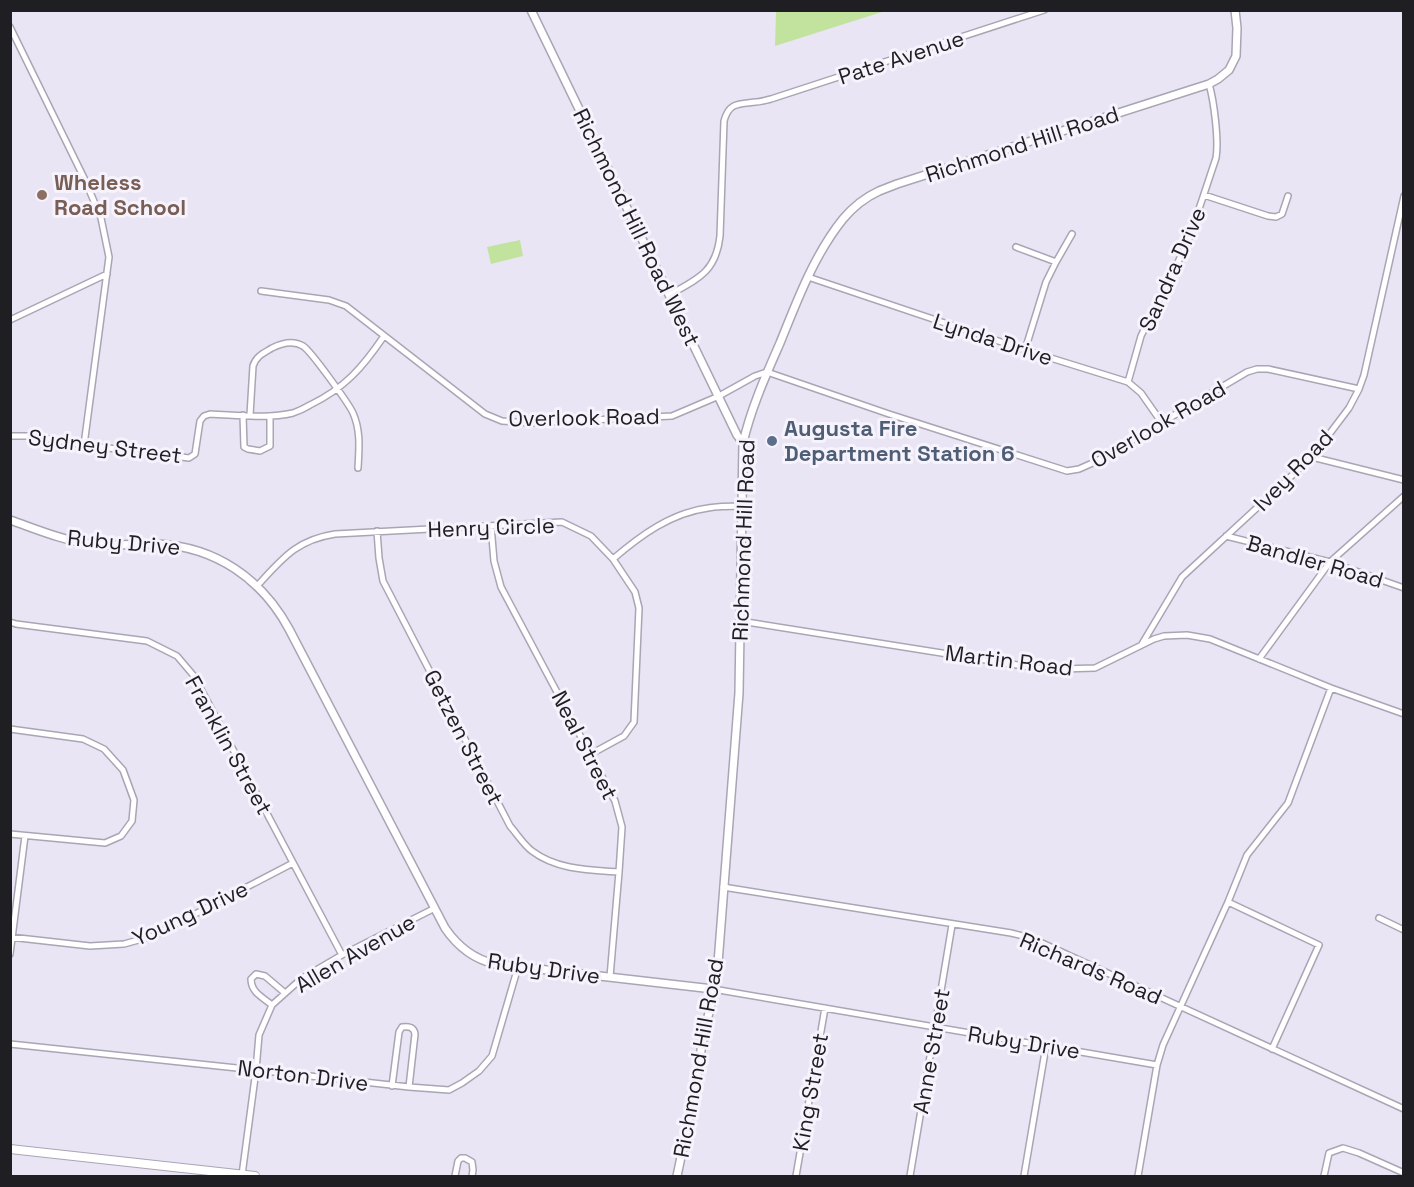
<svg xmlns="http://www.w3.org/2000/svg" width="1414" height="1187" font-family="'Space Grotesk',sans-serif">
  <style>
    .green { fill: #c2e39e }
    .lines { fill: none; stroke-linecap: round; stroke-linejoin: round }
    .minor-casing { stroke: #aaa5b4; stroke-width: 8 }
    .tertiary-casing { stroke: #aaa5b4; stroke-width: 10 }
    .secondary-casing { stroke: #aaa5b4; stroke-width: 10 }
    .minor { stroke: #fff; stroke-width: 5 }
    .tertiary { stroke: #fff; stroke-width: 7 }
    .secondary { stroke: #fff; stroke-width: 8 }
    .education-dot { fill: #8d6e63; stroke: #f6f3fd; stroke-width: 2 }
    .service-dot { fill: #5c6f8a; stroke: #f6f3fd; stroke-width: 2 }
    .labels { text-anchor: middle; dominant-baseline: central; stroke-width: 6; stroke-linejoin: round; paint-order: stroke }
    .street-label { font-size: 22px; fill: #1f1e23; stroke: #f6f3fd }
    .education-label { font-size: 22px; font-weight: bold; fill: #785e54; stroke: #f6f3fd; text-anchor: start }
    .service-label { font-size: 22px; font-weight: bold; fill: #4e5e75; stroke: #f6f3fd; text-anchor: start }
  </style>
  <rect width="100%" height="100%" fill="#eae5f5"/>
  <path class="green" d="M 776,11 L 776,10 L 885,11 L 775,46 Z
    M 520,240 L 523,256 L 491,264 L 487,247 Z"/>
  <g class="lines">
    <defs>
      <path id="minor" d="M 10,27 L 85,180 L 101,218 L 109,257 L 84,445
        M 1204,195 L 1268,216 L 1276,217 L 1282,214 L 1288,196
        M 1016,247 L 1056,262
        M 808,277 L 1025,350 L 1128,382 L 1141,393 L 1162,423
        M 261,291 L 329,300 L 346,306 L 485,414 L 502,421 L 531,423 L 672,416 L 719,396 L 755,376 L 767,372 L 889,414 L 1067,471 L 1079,469 L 1097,461 L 1247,372 L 1257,369 L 1268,369 L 1359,389
        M 669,295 C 698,279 716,272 720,236 L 724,121 C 729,102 739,104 756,102 C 761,102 766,100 771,99 L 1044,10
        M 10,320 L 107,274
        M 1025,350 L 1046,282 L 1056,262 L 1072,234
        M 1128,382 L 1141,336 L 1188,242 L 1216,158 C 1219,141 1214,101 1209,84
        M 243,415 L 244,447 L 248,449 L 260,451 L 270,446 L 270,416
        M 250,415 L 253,366 C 256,356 264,353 272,348 C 282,343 293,340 303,346 C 311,351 349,404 353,413 C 361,431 359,449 358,468
        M 10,436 L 32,436 L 84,445 L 189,458 L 195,454 L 200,421 L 204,416 L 210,414 C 237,415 267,419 293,413 C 299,411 305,408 310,405 C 345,388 363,367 384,336
        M 1312,457 L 1404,480
        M 491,526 L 494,561 L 501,587 L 615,801 L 622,827 L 619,872 L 610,977
        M 377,531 L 379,558 L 383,581 L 510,826 C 517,834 524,845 532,851 C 557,870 590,870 619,872
        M 1226,536 L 1330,562 L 1404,588
        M 613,559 C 641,535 671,513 708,508 C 719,506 731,506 742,506
        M 257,586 C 282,559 296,540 335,534 L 562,522 L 591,536 L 613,559 L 635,592 L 639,608 L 634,722 L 624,736 L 591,754
        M 740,621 L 1036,668 L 1062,669 L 1095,668 L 1154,639 L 1164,636 L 1187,635 L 1210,639 L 1331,688 L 1404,714
        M 10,622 L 16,624 L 147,641 L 177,656 L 194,676 L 342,955
        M 1142,644 L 1182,577 L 1312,457 L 1349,408 L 1359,389 L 1364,375 L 1404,196
        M 1259,659 L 1330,562 L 1404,496
        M 10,729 L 83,739 L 104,749 L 123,770 L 134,800 L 132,821 L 121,836 L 105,843 L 10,834
        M 723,887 L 1011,933 L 1031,938 L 1404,1109
        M 1228,902 L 1319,945 L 1272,1049
        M 1379,918 L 1404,930
        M 10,937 L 90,946 L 124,944 L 153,936 L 293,863
        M 10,954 L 25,836
        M 713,989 L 1157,1065
        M 272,1005 C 262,997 251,992 251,979 L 256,974 L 265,976 L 285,993
        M 10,1044 L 256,1070 L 409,1087 L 449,1090 L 462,1083 L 479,1071 L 492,1056 L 518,967
        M 392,1086 L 399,1032 L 402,1027 C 409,1026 414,1027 415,1034 L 409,1087
        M 242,1175 L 256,1070 L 259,1035 L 272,1005 L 301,979 L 342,955 L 435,908
        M 455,1176 L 458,1161 L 461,1158 L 465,1158 L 472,1162 L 473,1170 L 472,1176
        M 796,1176 L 825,1008
        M 910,1176 L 952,925
        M 1024,1176 L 1046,1046
        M 1138,1176 L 1157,1065 L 1163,1045 L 1228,902 L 1247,855 L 1288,803 L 1331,688
        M 1324,1176 L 1329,1153 L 1343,1148 L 1359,1153 L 1404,1173"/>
      <path id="tertiary" d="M 531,10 L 737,435 L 743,443
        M 10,520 C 36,529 62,540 89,544 C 112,547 135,543 158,544 C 216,547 262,579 289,629 L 445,928 C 458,947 473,959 495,964 L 713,989
        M 677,1176 L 695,1090 L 702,1044 L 717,976 L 739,693 L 743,443 C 751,408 766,375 780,343 C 797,301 814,255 843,219 C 853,207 864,198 879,191 L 897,184 L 1209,84 L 1218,79 L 1229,70 L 1236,56 L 1237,28 L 1235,10"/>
      <path id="secondary" d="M 10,1149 L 255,1176"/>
    </defs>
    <use href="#minor" class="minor-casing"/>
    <use href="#tertiary" class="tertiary-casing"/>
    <use href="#secondary" class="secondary-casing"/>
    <use href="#minor" class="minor"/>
    <use href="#tertiary" class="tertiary"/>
    <use href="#secondary" class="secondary"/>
  </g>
  <circle class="education-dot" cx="42" cy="195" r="6"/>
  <circle class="service-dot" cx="772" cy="441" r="6"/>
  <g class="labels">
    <g class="street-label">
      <text transform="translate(901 57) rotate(-18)">Pate Avenue</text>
      <text transform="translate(1022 144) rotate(-18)">Richmond Hill Road</text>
      <text transform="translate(637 227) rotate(64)">Richmond Hill Road West</text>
      <text transform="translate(1172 269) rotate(-66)">Sandra Drive</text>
      <text transform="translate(993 339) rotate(18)">Lynda Drive</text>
      <text transform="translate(584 417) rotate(-1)">Overlook Road</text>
      <text transform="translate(1158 424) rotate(-30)">Overlook Road</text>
      <text transform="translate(105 446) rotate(7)">Sydney Street</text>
      <text transform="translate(1293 470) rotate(-46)">Ivey Road</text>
      <text transform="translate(491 527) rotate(-2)">Henry Circle</text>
      <text transform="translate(743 540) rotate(-88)">Richmond Hill Road</text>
      <text transform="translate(124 542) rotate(5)">Ruby Drive</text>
      <text transform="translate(1315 561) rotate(16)">Bandler Road</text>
      <text transform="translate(1009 660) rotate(7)">Martin Road</text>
      <text transform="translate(464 737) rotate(63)">Getzen Street</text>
      <text transform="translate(229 745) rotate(61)">Franklin Street</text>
      <text transform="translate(585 745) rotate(63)">Neal Street</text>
      <text transform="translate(190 913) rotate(-25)">Young Drive</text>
      <text transform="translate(355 953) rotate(-30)">Allen Avenue</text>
      <text transform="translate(544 968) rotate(8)">Ruby Drive</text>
      <text transform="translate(1091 968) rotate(23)">Richards Road</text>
      <text transform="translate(1024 1042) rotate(9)">Ruby Drive</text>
      <text transform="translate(931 1051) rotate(-80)">Anne Street</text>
      <text transform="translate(698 1058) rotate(-80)">Richmond Hill Road</text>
      <text transform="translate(303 1075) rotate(7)">Norton Drive</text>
      <text transform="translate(810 1092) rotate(-80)">King Street</text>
    </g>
    <g class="education-label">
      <text x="54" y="182">Wheless<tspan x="54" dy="25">Road School</tspan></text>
    </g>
    <g class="service-label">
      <text x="784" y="428">Augusta Fire<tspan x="784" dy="25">Department Station 6</tspan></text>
    </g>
  </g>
  <rect width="1414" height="1187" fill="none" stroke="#1f1e23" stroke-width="24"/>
</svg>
